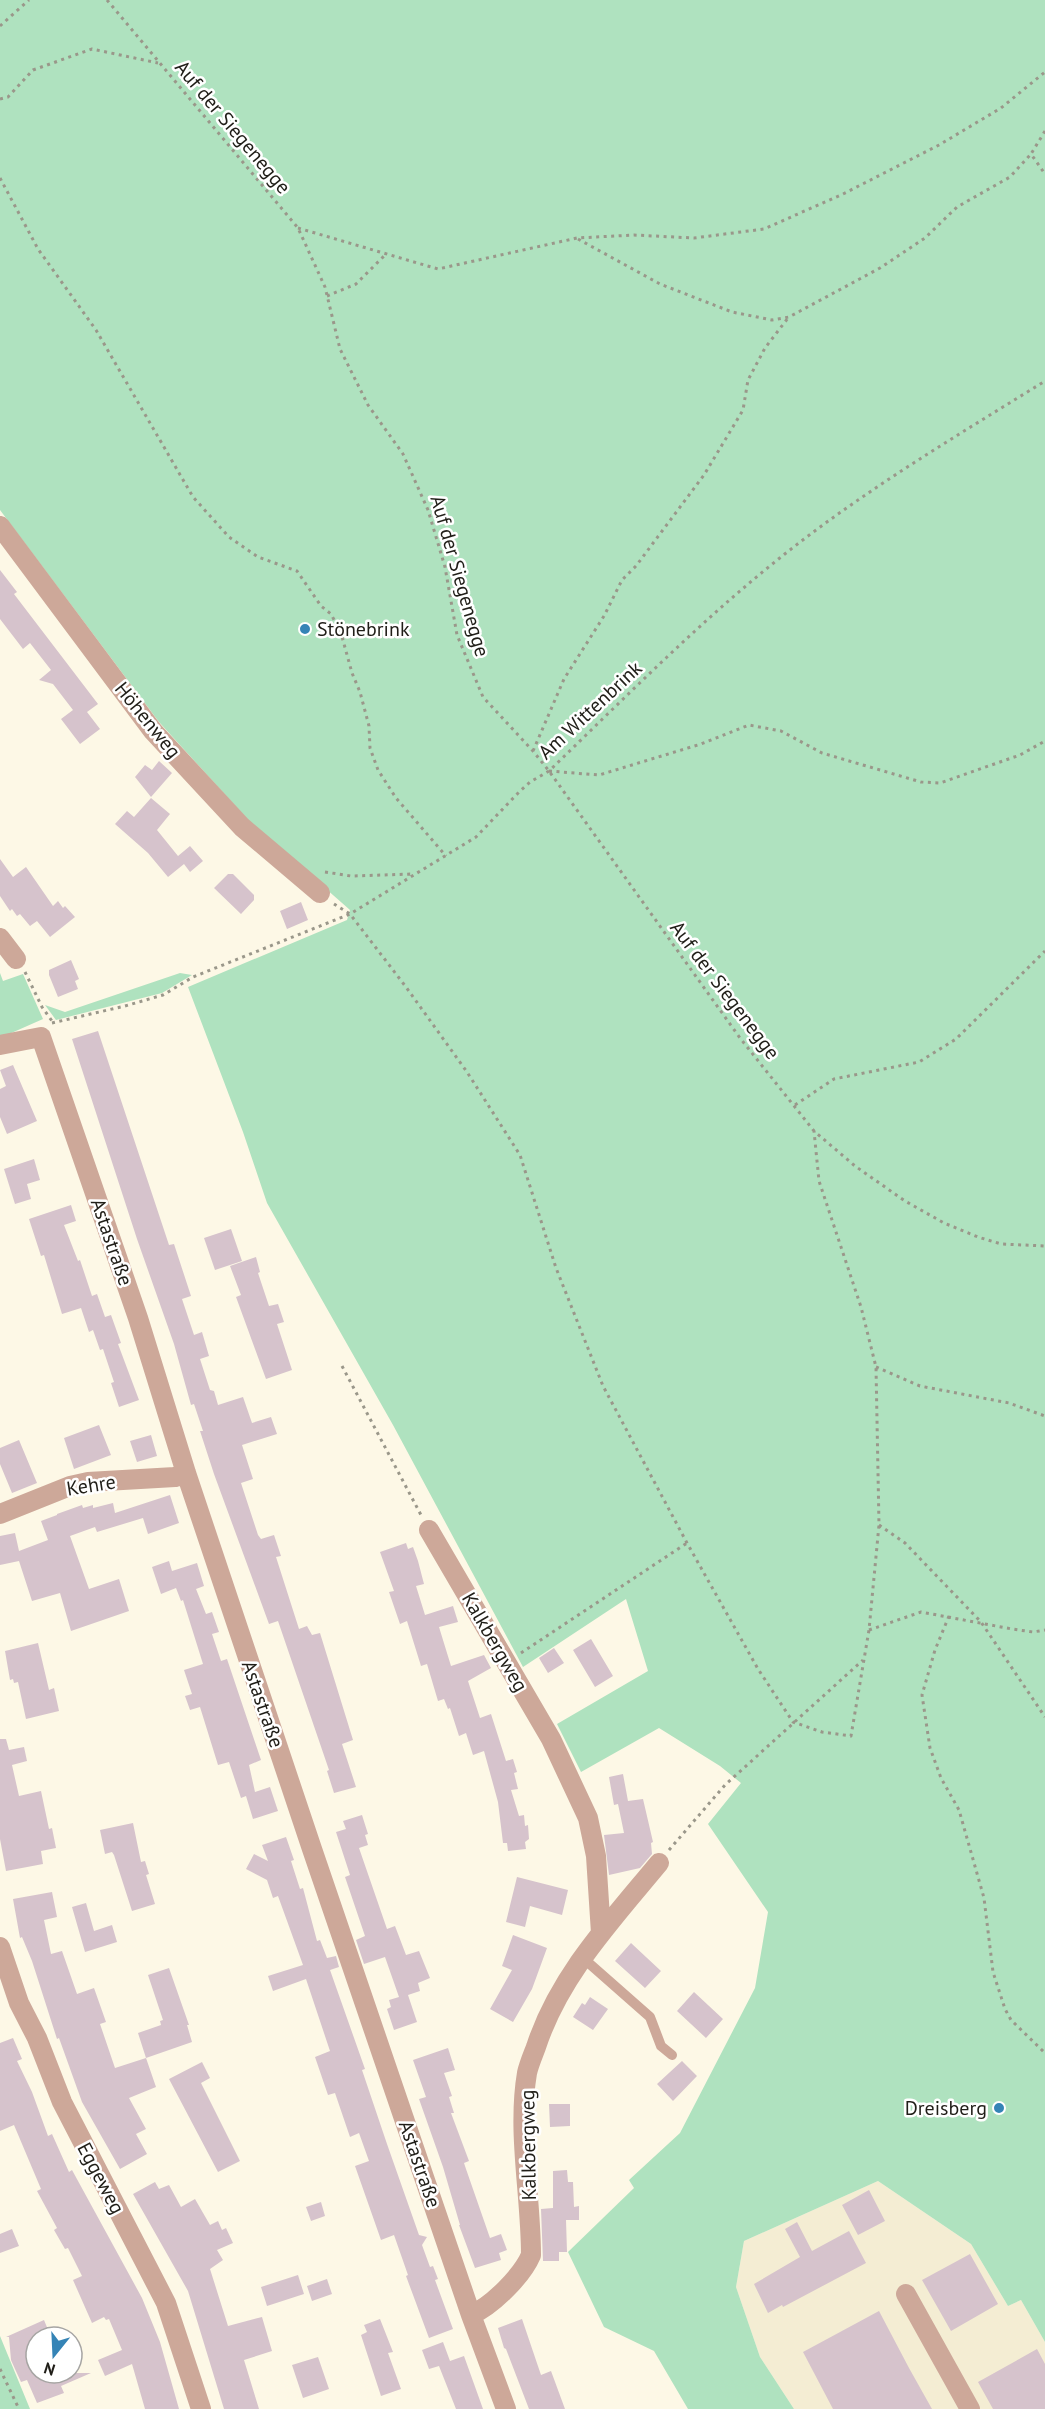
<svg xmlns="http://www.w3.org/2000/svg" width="1045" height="2409" font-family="'PT Sans',sans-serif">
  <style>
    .built { fill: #f4edd3 }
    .green { fill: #afe2bf }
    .building { fill: #d6c3cc }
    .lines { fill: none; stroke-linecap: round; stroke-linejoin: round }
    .path { stroke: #9a978a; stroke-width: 3; stroke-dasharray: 3 4.5; stroke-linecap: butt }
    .lane { stroke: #cda899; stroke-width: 10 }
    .street { stroke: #cda899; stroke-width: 20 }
    .poi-dot { fill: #3584b6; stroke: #fff; stroke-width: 2 }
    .labels { text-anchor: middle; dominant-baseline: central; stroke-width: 5; stroke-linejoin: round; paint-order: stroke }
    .street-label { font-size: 20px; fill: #201e18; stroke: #fff }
    .poi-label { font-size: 20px; fill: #201e18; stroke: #fff; text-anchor: start }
  </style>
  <rect width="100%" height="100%" fill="#fdf8e6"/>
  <path class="built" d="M 878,2181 L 971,2244 L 1008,2306 L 1021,2300 L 1045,2342 L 1045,2409 L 794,2409 L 760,2357 L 736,2287 L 744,2241 Z"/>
  <path class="green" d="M 0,0 L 1045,0 L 1045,2342 L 1021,2300 L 1008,2306 L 971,2244 L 878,2181 L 744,2241 L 736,2287 L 760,2357 L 794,2409 L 688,2409 L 654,2351 L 604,2327 L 568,2252 L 634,2188 L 629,2180 L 680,2133 L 755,1988 L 768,1912 L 708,1824 L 741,1783 L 720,1766 L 659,1728 L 581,1772 L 557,1724 L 648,1671 L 626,1599 L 523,1667 L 393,1425 L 267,1203 L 243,1132 L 188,987 L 347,920 L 350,910 L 250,822 L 159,722 L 0,510 Z
    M 0,973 L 3,981 L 23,974 L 43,1019 L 0,1038 Z
    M 180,973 L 192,975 L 162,993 L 56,1020 L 45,1005 L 65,1012 Z
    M 0,2336 L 30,2409 L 0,2409 Z"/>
  <path class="building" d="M 0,570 L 17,592 L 14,594 L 98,704 L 87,712 L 100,729 L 80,744 L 61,719 L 73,710 L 53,684 L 39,680 L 51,670 L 30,643 L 23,649 L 0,619 Z
    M 159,761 L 172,773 L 151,797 L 135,777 L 145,765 L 152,770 Z
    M 151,798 L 170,814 L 157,830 L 178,856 L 190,846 L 203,861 L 190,872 L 184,864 L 168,877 L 148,853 L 115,824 L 127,811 L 134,817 Z
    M 0,859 L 13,877 L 26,867 L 53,906 L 58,901 L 63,908 L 65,906 L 75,917 L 50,937 L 37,921 L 30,926 L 20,914 L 17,916 L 12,909 L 10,911 L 0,896 Z
    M 228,874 L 233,874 L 254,895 L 254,900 L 241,914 L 214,888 Z
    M 301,902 L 308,920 L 287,929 L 280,911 Z
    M 71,960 L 79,979 L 75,981 L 78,989 L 58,997 L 49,975 L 49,970 Z
    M 98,1031 L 169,1245 L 174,1244 L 191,1296 L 182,1299 L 194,1335 L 202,1332 L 209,1356 L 200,1359 L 210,1390 L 214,1391 L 218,1405 L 243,1397 L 252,1423 L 271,1417 L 277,1434 L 242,1445 L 253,1479 L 241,1483 L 258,1535 L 261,1539 L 274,1535 L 281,1556 L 276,1557 L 299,1629 L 307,1626 L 312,1635 L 320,1633 L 353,1740 L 342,1744 L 356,1787 L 334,1793 L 327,1771 L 329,1770 L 278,1621 L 269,1624 L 214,1474 L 200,1431 L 203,1431 L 194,1404 L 191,1405 L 174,1344 L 137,1239 L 72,1039 Z
    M 13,1065 L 37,1121 L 7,1134 L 0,1117 L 0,1089 L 6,1086 L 0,1070 Z
    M 34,1159 L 40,1180 L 27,1184 L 31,1199 L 15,1204 L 4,1169 Z
    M 71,1205 L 76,1221 L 64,1225 L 78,1261 L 80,1260 L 92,1296 L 97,1294 L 105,1317 L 111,1315 L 121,1343 L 118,1344 L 139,1400 L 119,1407 L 111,1383 L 114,1382 L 103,1349 L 100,1350 L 93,1330 L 89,1332 L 81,1308 L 62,1314 L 44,1255 L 41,1256 L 29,1219 Z
    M 231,1229 L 242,1261 L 215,1270 L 204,1238 Z
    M 256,1257 L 260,1272 L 258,1273 L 269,1306 L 278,1304 L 284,1322 L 277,1324 L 292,1370 L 266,1379 L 236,1297 L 241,1295 L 230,1266 Z
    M 99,1425 L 111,1455 L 74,1469 L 64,1438 Z
    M 151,1435 L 157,1456 L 137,1462 L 130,1441 Z
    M 19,1440 L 37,1483 L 12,1493 L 0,1464 L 0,1448 Z
    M 170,1495 L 179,1523 L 148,1534 L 143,1518 L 97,1532 L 95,1527 L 70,1536 L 89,1589 L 119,1579 L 129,1611 L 71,1631 L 60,1593 L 32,1601 L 19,1561 L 0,1565 L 0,1536 L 15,1533 L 19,1551 L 48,1540 L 41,1521 L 57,1515 L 57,1514 L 82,1505 L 83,1508 L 93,1505 L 93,1508 L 113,1503 L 115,1513 Z
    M 406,1543 L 408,1549 L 413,1547 L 418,1561 L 424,1584 L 416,1586 L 425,1615 L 453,1606 L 458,1622 L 439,1627 L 451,1666 L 484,1655 L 491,1668 L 468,1681 L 480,1718 L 491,1714 L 506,1761 L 513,1759 L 517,1772 L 514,1773 L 518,1789 L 511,1790 L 519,1816 L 524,1815 L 525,1826 L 528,1825 L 529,1839 L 525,1842 L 526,1849 L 508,1851 L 507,1843 L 503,1843 L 498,1802 L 484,1751 L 473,1755 L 466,1733 L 459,1736 L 450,1708 L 448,1709 L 444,1699 L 438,1701 L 427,1664 L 421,1666 L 407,1621 L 400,1624 L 389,1592 L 394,1591 L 380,1552 Z
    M 169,1561 L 172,1571 L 197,1563 L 204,1586 L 196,1589 L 206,1614 L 212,1612 L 219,1632 L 212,1634 L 221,1661 L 227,1659 L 261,1760 L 249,1765 L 255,1792 L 270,1787 L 278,1811 L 253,1819 L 246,1796 L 241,1798 L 229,1762 L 218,1765 L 200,1707 L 190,1710 L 185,1696 L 192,1694 L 184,1670 L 203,1664 L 183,1600 L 181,1601 L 176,1588 L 161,1594 L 152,1567 Z
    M 591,1639 L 613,1676 L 595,1687 L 573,1650 Z
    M 38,1643 L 49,1690 L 54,1688 L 59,1711 L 26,1719 L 18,1682 L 14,1683 L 13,1679 L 10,1680 L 5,1651 Z
    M 554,1648 L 564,1663 L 548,1673 L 539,1658 Z
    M 0,1739 L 6,1739 L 9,1750 L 24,1747 L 27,1761 L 12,1765 L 19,1796 L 41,1791 L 49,1829 L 52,1828 L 56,1848 L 41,1851 L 43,1864 L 6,1871 L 0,1839 Z
    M 623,1774 L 628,1801 L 643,1799 L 653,1842 L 651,1843 L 652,1854 L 640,1868 L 609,1875 L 604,1835 L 624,1833 L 618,1804 L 614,1805 L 609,1777 Z
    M 362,1815 L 368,1834 L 365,1835 L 368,1845 L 359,1848 L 387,1929 L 395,1926 L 406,1955 L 419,1951 L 430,1978 L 418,1983 L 420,1991 L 408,1995 L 417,2022 L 394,2030 L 387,2009 L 391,2007 L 389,2000 L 399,1997 L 385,1957 L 364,1964 L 356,1940 L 365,1936 L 345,1877 L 350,1875 L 336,1832 L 346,1829 L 343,1821 Z
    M 133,1823 L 141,1862 L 145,1861 L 149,1874 L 146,1875 L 155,1904 L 132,1911 L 114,1855 L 112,1852 L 105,1854 L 100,1830 Z
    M 286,1837 L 294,1860 L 291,1861 L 300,1889 L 303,1888 L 317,1941 L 320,1940 L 327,1958 L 336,1956 L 339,1967 L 330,1970 L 365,2069 L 362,2070 L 387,2144 L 419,2235 L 427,2237 L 422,2245 L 430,2267 L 433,2266 L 438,2279 L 435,2280 L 453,2329 L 429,2338 L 406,2276 L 408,2275 L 394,2235 L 381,2240 L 355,2166 L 369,2161 L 359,2133 L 350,2137 L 335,2093 L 328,2095 L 315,2057 L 330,2051 L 306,1979 L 273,1991 L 268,1976 L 303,1965 L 278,1896 L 273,1898 L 267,1880 L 246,1869 L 254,1854 L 268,1861 L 262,1845 Z
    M 517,1877 L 568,1890 L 562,1915 L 530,1906 L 525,1927 L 506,1922 Z
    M 52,1892 L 57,1917 L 44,1920 L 51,1954 L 62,1951 L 77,1994 L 94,1988 L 106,2022 L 100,2024 L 115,2068 L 146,2058 L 156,2087 L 129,2098 L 146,2129 L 136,2134 L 147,2154 L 120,2169 L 82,2102 L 59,2038 L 57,2039 L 32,1961 L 22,1937 L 20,1938 L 13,1899 Z
    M 86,1903 L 94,1931 L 112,1925 L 117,1942 L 85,1952 L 72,1907 Z
    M 513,1935 L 547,1948 L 532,1989 L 513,2022 L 490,2009 L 512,1970 L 502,1966 Z
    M 631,1943 L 661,1971 L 645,1988 L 615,1961 Z
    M 169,1968 L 189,2025 L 187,2025 L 192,2042 L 146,2058 L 138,2033 L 161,2025 L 160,2021 L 163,2020 L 148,1975 Z
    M 694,1992 L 723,2019 L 706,2038 L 677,2011 Z
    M 590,1997 L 608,2009 L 593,2030 L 573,2017 L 582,2003 L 585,2005 Z
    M 13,2038 L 22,2059 L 17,2061 L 32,2092 L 48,2136 L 52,2134 L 69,2172 L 72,2170 L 142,2298 L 160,2342 L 179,2409 L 145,2409 L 132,2364 L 105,2376 L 98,2360 L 122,2350 L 109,2319 L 106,2320 L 104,2317 L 92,2323 L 73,2280 L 82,2276 L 68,2248 L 65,2249 L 54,2230 L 57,2228 L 37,2191 L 41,2189 L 14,2125 L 0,2131 L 0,2043 Z
    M 448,2048 L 455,2070 L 444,2073 L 452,2096 L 449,2097 L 454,2113 L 451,2113 L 469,2161 L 464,2163 L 466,2169 L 490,2238 L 501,2234 L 507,2250 L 499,2253 L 501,2260 L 475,2268 L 459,2225 L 460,2225 L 443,2167 L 419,2099 L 426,2097 L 413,2060 Z
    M 682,2061 L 697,2076 L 673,2101 L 657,2084 Z
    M 202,2062 L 210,2078 L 201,2083 L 240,2161 L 218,2172 L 169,2079 Z
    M 549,2104 L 570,2104 L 570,2126 L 550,2127 Z
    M 567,2170 L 568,2182 L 573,2182 L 574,2207 L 579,2206 L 579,2220 L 566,2220 L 567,2252 L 559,2252 L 559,2261 L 543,2261 L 541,2209 L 553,2208 L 553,2171 Z
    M 155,2182 L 159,2189 L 169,2185 L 181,2207 L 195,2199 L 210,2225 L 218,2221 L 222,2230 L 226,2228 L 233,2243 L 217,2250 L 223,2260 L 210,2269 L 228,2326 L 262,2317 L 272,2351 L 244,2360 L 259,2409 L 224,2409 L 188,2291 L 133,2194 Z
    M 869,2190 L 885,2221 L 858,2235 L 842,2205 Z
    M 321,2202 L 325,2216 L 311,2221 L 306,2207 Z
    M 797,2222 L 812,2251 L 849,2231 L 866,2263 L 783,2307 L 782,2305 L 768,2313 L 754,2284 L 800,2257 L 785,2229 Z
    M 12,2229 L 19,2246 L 0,2253 L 0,2234 Z
    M 970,2254 L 998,2304 L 951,2331 L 922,2280 Z
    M 298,2275 L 304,2294 L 267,2306 L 261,2287 Z
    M 327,2279 L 332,2294 L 312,2301 L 307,2286 Z
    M 879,2311 L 909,2368 L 932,2409 L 833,2409 L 803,2352 Z
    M 380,2319 L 393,2352 L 388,2353 L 401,2389 L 381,2396 L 361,2335 L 367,2332 L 364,2325 Z
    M 522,2319 L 541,2375 L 551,2371 L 565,2409 L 529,2409 L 506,2349 L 504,2348 L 498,2328 Z
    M 44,2320 L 51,2337 L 36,2337 L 36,2373 L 91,2373 L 61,2386 L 64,2393 L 37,2403 L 27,2380 L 21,2382 L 15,2369 L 11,2360 L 9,2337 L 6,2337 Z
    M 443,2342 L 450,2361 L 464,2356 L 483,2409 L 456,2409 L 439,2366 L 429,2369 L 422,2350 Z
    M 1037,2349 L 1045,2364 L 1045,2409 L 993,2409 L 978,2382 Z
    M 318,2357 L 329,2389 L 303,2398 L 292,2365 Z"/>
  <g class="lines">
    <path class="path" d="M 107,0 L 298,228 L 325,287 L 340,349 L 368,405 L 403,454 L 428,510 L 445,567 L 457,635 L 483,697 L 533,751 L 549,771 L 740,1038 L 814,1131 L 855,1166 L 905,1201 L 944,1223 L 978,1237 L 1001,1244 L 1045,1246
      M 0,26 L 29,0
      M 0,99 L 8,97 L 33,70 L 92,49 L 158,63
      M 1045,131 L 1031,154 L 1045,174
      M 0,178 L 38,249 L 96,330 L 193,497 L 229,537 L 258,557 L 297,571 L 321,606 L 331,614 L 341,633 L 352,673 L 360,692 L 369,726 L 370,748 L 378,770 L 396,798 L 446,856
      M 298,228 L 438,269 L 577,238 L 634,235 L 694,238 L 764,229 L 843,194 L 939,145 L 1001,108 L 1045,72
      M 578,239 L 660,284 L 732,312 L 772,320 L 789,317 L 880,268 L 925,238 L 957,207 L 1010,177 L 1031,154
      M 327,296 L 356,284 L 386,254
      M 533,751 L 564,679 L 604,616 L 622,580 L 636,566 L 704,475 L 743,410 L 748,380 L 765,348 L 788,318
      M 549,771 L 599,775 L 701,744 L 749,725 L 781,731 L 822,753 L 921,782 L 940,783 L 1020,755 L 1045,741
      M 325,872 L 351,876 L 411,874
      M 334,904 L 350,914 L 406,987 L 467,1072 L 520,1155 L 556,1268 L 603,1386 L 687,1543 L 758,1669 L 793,1722 L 822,1732 L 851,1736 L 869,1630 L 879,1525 L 876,1367 L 861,1307 L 819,1181 L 814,1131
      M 25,972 L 42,1007 L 52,1021
      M 52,1023 L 125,1006 L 163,995 L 193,977 L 350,914 L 476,837 L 520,791 L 530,782 L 549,771 C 634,689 717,604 812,533 C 887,477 966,430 1045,381
      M 795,1105 L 834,1079 L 919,1062 L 956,1039 L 1045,951
      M 342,1366 L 421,1515
      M 876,1367 L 920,1386 L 1009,1403 L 1045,1416
      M 879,1525 L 905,1543 L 981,1622 L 1045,1717
      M 949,1616 L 935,1650 L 922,1695 L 930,1748 L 941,1778 L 959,1810 L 984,1898 L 993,1972 L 1005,2009 L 1011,2020 L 1045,2053
      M 869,1630 L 921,1612 L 1012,1629 L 1033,1632 L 1045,1630
      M 521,1653 L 687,1543
      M 669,1850 L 725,1785 L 863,1660
      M 0,2369 L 19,2409"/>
    <path class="lane" d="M 583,1958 L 650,2017 L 661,2046 L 672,2055"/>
    <path class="street" d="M 0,526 L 153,731 L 242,827 L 320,893
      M 0,938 L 16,959
      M 0,1045 L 41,1037 L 138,1318 L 186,1473 L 312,1849 L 471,2315 L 506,2409
      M 0,1514 L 70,1486 L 88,1482 L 175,1477 L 186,1473
      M 429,1530 L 551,1739 L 588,1818 L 596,1856 L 601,1933
      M 0,1947 L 19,2003 L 37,2038 L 62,2102 L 166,2303 L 201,2409
      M 906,2294 L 970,2409
      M 471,2315 C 492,2306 522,2276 531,2255 C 531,2195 517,2132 527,2073 C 529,2064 533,2055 536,2047 C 559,1976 612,1920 659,1863"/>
  </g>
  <g class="poi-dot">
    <circle cx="305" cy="629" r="6"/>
    <circle cx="999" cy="2108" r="6"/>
  </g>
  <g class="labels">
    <g class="street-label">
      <text transform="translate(233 127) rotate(50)">Auf der Siegenegge</text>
      <text transform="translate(460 576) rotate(74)">Auf der Siegenegge</text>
      <text transform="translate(590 710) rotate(-43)">Am Wittenbrink</text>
      <text transform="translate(148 720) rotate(51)">Höhenweg</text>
      <text transform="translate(725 990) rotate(53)">Auf der Siegenegge</text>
      <text transform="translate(112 1242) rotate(71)">Astastraße</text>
      <text transform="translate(91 1485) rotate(-9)">Kehre</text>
      <text transform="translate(495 1642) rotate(60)">Kalkbergweg</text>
      <text transform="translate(263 1704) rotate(71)">Astastraße</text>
      <text transform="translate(528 2145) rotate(-91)">Kalkbergweg</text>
      <text transform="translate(420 2164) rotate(71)">Astastraße</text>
      <text transform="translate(101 2178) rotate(62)">Eggeweg</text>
    </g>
    <g class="poi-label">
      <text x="317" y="629">Stönebrink</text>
      <text x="987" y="2108" text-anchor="end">Dreisberg</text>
    </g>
  </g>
  <g transform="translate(54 2355) rotate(198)"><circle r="28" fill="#ffffff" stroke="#a6a5a3" stroke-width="1.5"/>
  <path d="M0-4.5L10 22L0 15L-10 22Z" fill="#3584b6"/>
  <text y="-9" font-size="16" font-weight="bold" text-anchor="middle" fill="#201e18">N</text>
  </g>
</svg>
